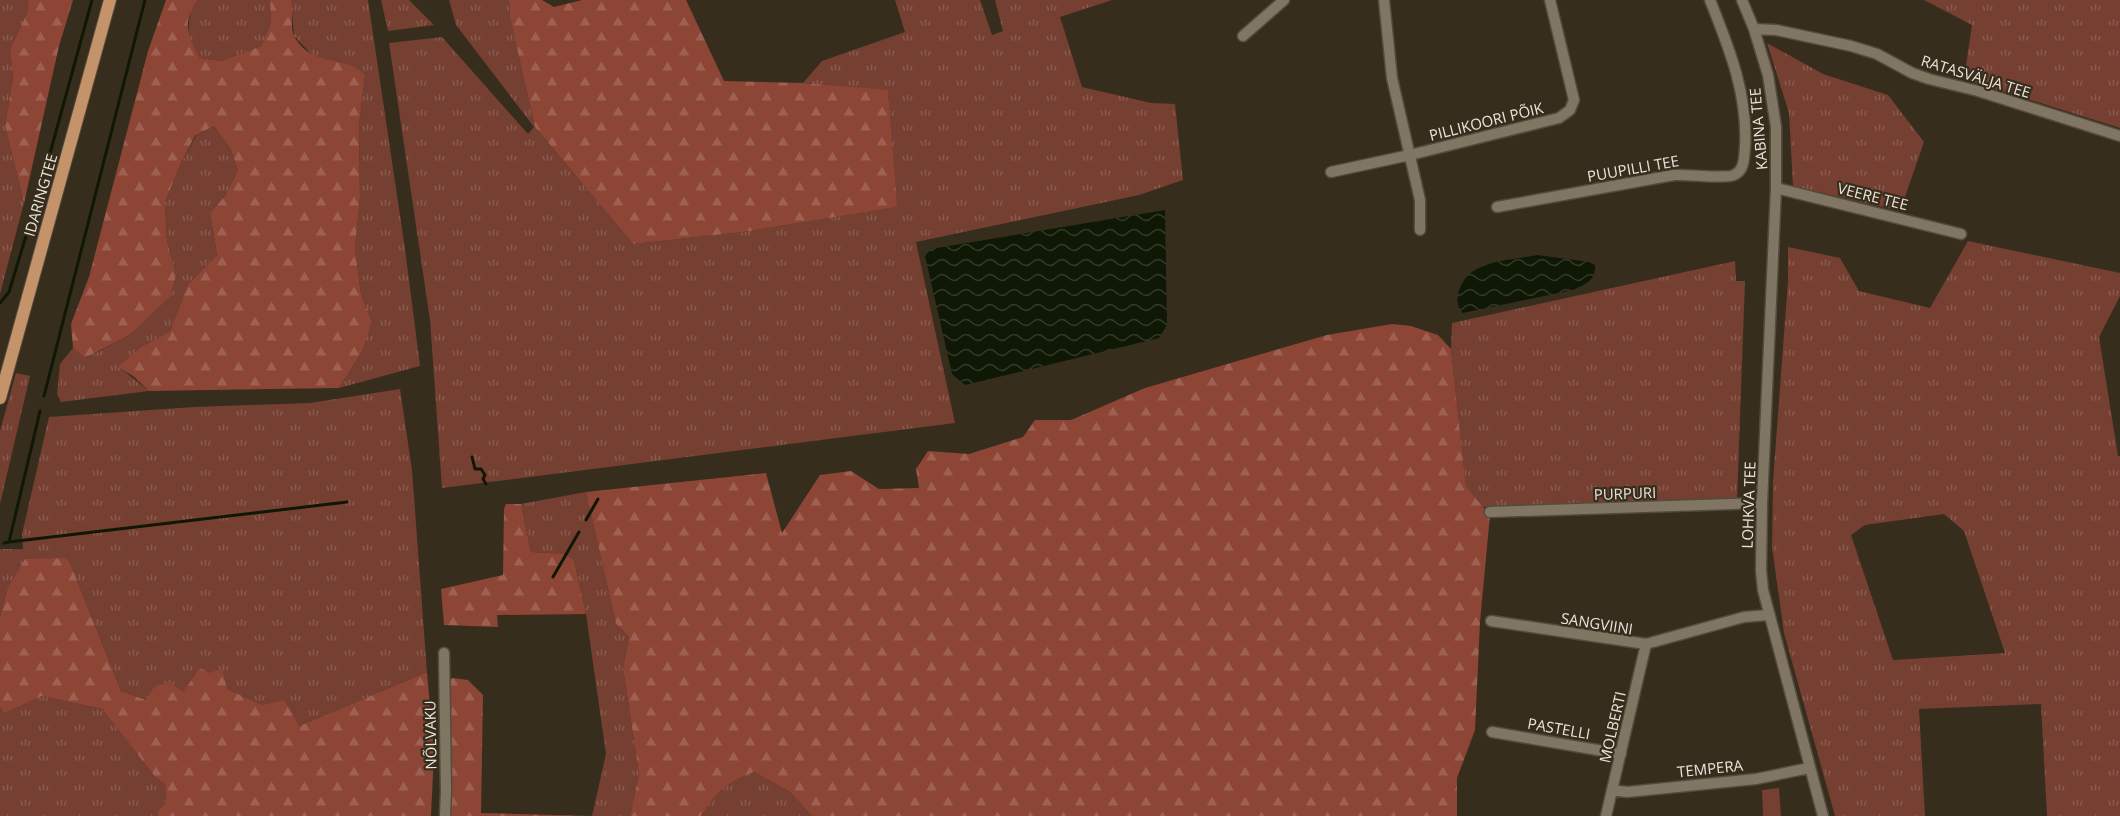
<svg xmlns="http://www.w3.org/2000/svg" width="2120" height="816" font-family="'Open Sans',sans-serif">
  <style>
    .grass { fill: url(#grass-tufts); fill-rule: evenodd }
    .forest { fill: url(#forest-firs) }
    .pitch { fill: #753f32 }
    .water { fill: url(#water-waves) }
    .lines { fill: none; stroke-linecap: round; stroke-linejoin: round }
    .stream { stroke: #0f1804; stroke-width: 3 }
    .minor-casing { stroke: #534c3d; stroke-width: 13 }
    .major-casing { stroke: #534c3d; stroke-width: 14 }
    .minor { stroke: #817663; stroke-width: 10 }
    .major { stroke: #c5936a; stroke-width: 12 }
    .labels { text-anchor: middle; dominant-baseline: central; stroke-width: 4.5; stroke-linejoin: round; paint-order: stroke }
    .street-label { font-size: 15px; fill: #eae4d9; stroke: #372d1d }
  </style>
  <defs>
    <pattern id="grass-tufts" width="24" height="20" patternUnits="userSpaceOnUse" patternTransform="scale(1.5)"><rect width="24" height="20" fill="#753f32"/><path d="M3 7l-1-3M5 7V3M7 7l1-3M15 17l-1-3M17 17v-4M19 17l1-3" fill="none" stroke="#895b4f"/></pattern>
    <pattern id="forest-firs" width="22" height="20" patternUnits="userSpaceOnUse" patternTransform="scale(1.5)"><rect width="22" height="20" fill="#8d4535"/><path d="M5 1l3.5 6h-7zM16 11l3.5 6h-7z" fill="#9d6052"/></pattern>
    <pattern id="water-waves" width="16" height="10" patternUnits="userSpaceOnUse" patternTransform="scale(1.5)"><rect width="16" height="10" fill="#0f1804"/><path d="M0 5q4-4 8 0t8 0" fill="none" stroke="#323928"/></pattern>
  </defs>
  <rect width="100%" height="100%" fill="#372d1d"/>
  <path class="grass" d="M 0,0 L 28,0 L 27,13 L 10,49 L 13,78 L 5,126 L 24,203 L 0,294 Z
    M 198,0 L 270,0 L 271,23 L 261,46 L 221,61 L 200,58 L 188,37 L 190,11 Z
    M 291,0 L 368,0 L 405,249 L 420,366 L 339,388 L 363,350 L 372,322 L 361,294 L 355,249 L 360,197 L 359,126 L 365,75 L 314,57 L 294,36 Z
    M 381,0 L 409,0 L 434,25 L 388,31 Z
    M 449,0 L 509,0 L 510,18 L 535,127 L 633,244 L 744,232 L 896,207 L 888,91 L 803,83 L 822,61 L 905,32 L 895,0 L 980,0 L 992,35 L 1003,31 L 995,0 L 1112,0 L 1060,17 L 1082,87 L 1151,103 L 1175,104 L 1183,180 L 1139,195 L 916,242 L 955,423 L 442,488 L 430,320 L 389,43 L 442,37 L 528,134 L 534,127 L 456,25 Z
    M 1924,0 L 2120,0 L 2120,128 L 1964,79 L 1972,25 Z
    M 1767,43 L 1823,74 L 1888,95 L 1924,142 L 1900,211 L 1793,186 L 1789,113 Z
    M 214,126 L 230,148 L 238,170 L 225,196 L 210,213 L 217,255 L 188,284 L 170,331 L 141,347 L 119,367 L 149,391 L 61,402 L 57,394 L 60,364 L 73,348 L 86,358 L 130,335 L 171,296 L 176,275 L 167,241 L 165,202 L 181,163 L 196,136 Z
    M 1968,241 L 2120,273 L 2120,296 L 2099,337 L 2118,456 L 2120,456 L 2120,816 L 2047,816 L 2041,704 L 1919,709 L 1925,816 L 1835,816 L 1784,633 L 1772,547 L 1773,481 L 1788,281 L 1788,247 L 1840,258 L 1859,291 L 1930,308 ZM 1944,514 L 1964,531 L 2005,653 L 1893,660 L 1851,535 L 1865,525 Z
    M 1735,261 L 1736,281 L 1745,281 L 1737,500 L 1483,507 L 1466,488 L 1451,349 L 1452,323 Z
    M 16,373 L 30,376 L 0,504 L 0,431 Z
    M 400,389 L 412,470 L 427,672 L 299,726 L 263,705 L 227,689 L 183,692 L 146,700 L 121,691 L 71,565 L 7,590 L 0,615 L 0,549 L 23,549 L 22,534 L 49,417 L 194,407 L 310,403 Z
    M 586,492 L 616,624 L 629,637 L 623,668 L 639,774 L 630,816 L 592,816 L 606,754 L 586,614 L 574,560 L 566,554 L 531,552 L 521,504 Z
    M 42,696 L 102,709 L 156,778 L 165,784 L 166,802 L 157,812 L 158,816 L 0,816 L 0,707 L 4,712 Z
    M 754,772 L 790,792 L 812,816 L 701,816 C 720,789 723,785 754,772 Z"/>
  <path class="forest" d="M 28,0 L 73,0 L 59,46 L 24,203 L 5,126 L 13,78 L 10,49 L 27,13 Z
    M 166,0 L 198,0 C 181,22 188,37 200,58 L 221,61 L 261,46 L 271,23 L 270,0 L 291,0 C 294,11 289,28 295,38 C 315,69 345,54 365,75 L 359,126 L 360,197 L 355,249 L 361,294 L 372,322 L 363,350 L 339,388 L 149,391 L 133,376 L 118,367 L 141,347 L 170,331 L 188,284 L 217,255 L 210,213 L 225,196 L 238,170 L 230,148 L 214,126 L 195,136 L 181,163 L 165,202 L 167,241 L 176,275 L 171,296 L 130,335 L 85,358 L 73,348 L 71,324 L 89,277 L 148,51 Z
    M 509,0 L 542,0 L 554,7 L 582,0 L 686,0 L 724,81 L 803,83 L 888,90 L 897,207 L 744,232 L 633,244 L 535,127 L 510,18 Z
    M 1392,324 L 1411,326 L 1438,335 L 1451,349 L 1466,487 L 1490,515 L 1480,622 L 1475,730 L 1457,778 L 1457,816 L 812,816 L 790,792 L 754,772 C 723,785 720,789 701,816 L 630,816 L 639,774 L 623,668 L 629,637 L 616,624 L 586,492 L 766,473 L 782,533 L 820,475 L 851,471 L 879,489 L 919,488 L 916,469 L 928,451 L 969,454 L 1023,437 L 1035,420 L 1071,420 L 1145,388 L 1327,335 Z
    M 506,504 L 521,504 L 531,552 L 566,554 L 574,560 L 586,614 L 497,615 L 498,627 L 444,625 L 441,589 L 503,575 L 504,509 Z
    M 66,558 L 71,565 L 121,691 L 146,700 L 154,687 L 170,682 L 183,692 L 200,668 L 210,673 L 222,668 L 227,689 L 263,705 L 284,700 L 299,726 L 427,672 L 434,751 L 431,816 L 158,816 L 157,812 L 166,802 L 165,784 L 156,778 L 102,709 L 42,696 L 4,713 L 0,707 L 0,616 L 7,590 L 25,559 Z
    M 453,678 L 468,680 L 483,695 L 481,813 L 592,816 L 446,816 L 445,682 Z"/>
  <path class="pitch" d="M 1779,788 L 1781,816 L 1763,816 L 1762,790 Z"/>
  <path class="water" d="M 1165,210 L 1167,325 L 1159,338 L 965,385 L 952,374 L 925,256 L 931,249 Z
    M 1537,255 L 1589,262 L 1595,265 C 1596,281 1585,284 1573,290 L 1463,313 C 1457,307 1456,300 1459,291 C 1468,259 1511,261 1537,255 Z"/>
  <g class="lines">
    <path class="stream" d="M 0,303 L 9,292 L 40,190 L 92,0
      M 44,396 L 145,0
      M 472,457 L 475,469 L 481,469 L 485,475 L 483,479 L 486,484
      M 586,520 L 598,499
      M 9,542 L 347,502
      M 4,543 L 9,542 L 40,411
      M 553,577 L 579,532"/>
    <defs>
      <path id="minor" d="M 1384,0 L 1392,78 L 1420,200 L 1420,230
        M 1742,0 L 1754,29 L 1768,75 L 1776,127 L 1776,188 L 1762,503 L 1761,570 L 1763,590 L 1823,816
        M 1754,29 L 1776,30 L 1851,46 L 1877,54 L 1912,73 L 1929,79 L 1978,91 L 2120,136
        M 1243,36 L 1284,0
        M 1331,172 L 1410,155 L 1559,118 L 1570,110 L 1574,100 L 1550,0
        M 1776,188 L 1961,234
        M 1497,207 L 1674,175 C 1687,174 1726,179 1734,175 C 1745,170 1744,157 1745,147 C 1748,94 1729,48 1710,0
        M 1490,512 L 1762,503
        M 1491,621 L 1646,644 L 1744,617 L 1768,615
        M 444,653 L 446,791 L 445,816
        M 1492,732 L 1621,754
        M 1612,790 L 1627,792 L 1756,779 L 1809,768
        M 1606,816 L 1646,644"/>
      <path id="major" d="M 0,398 L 110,0"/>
    </defs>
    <use href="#minor" class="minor-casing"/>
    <use href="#major" class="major-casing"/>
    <use href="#minor" class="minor"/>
    <use href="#major" class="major"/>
  </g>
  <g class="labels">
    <g class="street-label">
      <text transform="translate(1976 76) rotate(17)">RATASVÄLJA TEE</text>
      <text transform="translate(1486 121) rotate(-14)">PILLIKOORI PÕIK</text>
      <text transform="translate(1758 129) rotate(-95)">KABINA TEE</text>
      <text transform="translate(1633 168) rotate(-10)">PUUPILLI TEE</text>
      <text transform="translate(40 195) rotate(-74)">IDARINGTEE</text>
      <text transform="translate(1873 196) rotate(14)">VEERE TEE</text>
      <text transform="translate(1625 493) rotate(-2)">PURPURI</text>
      <text transform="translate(1748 505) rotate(-88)">LOHKVA TEE</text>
      <text transform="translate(1597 623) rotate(9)">SANGVIINI</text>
      <text transform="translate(1612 727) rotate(-77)">MOLBERTI</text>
      <text transform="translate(1559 728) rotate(10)">PASTELLI</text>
      <text transform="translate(430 735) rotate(-91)">NÕLVAKU</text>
      <text transform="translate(1710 768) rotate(-6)">TEMPERA</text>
    </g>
  </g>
</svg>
